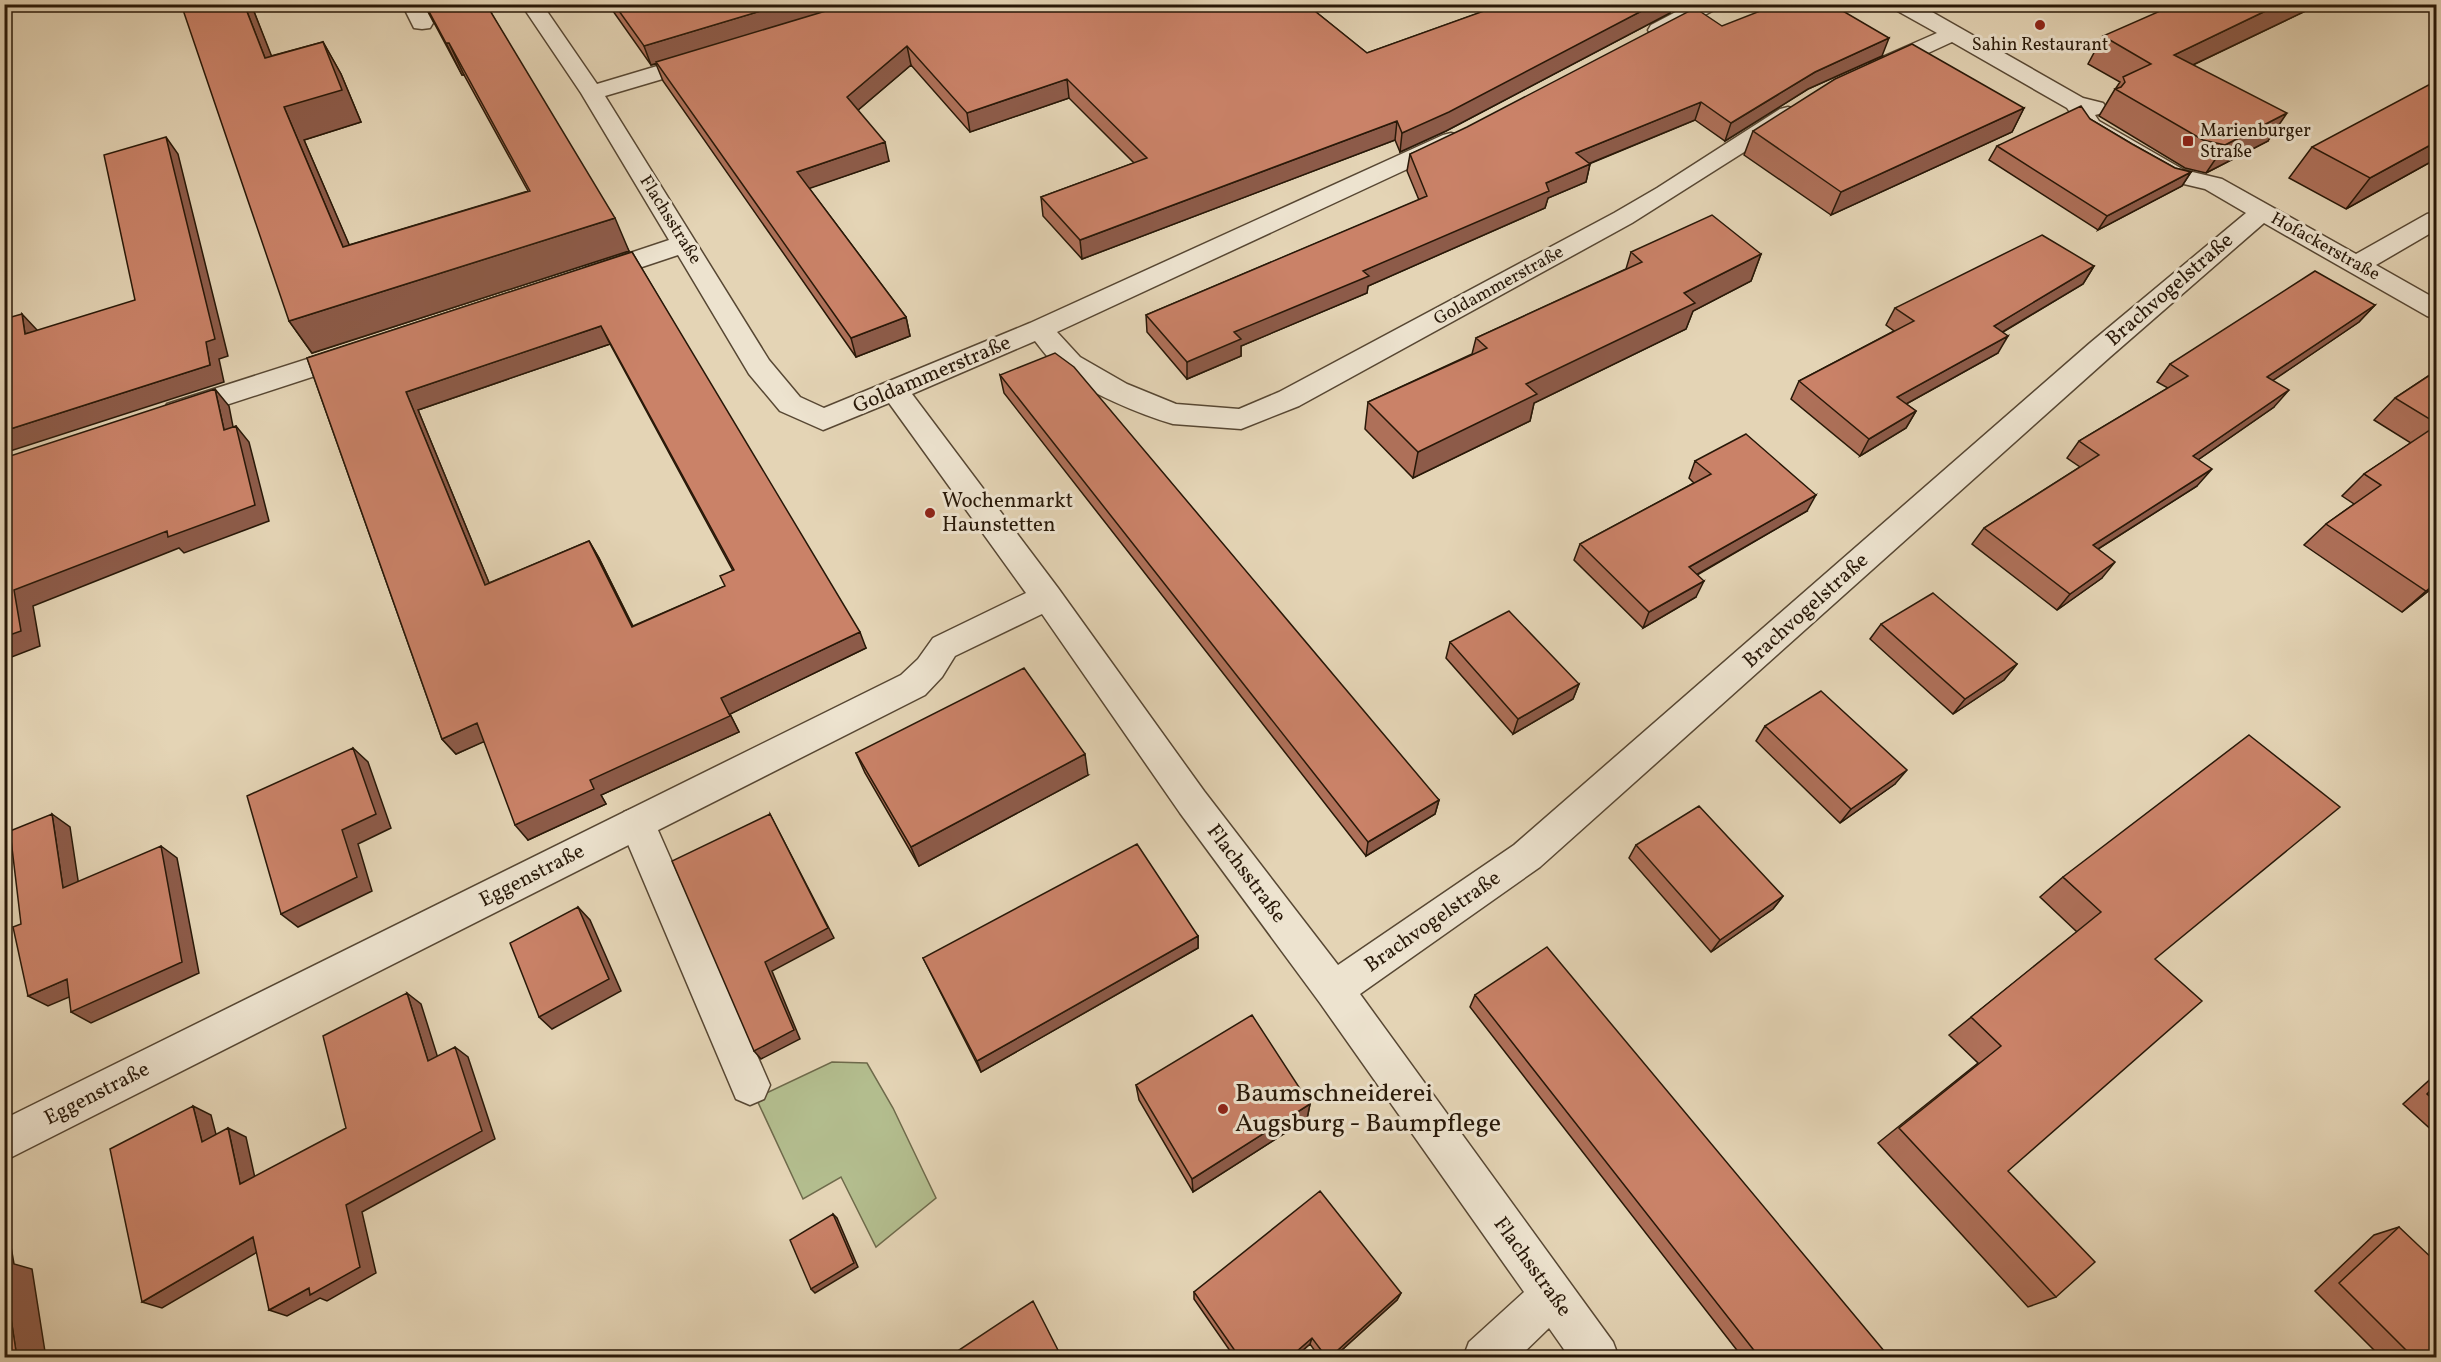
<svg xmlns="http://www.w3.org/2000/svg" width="2441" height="1362" font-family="Vollkorn,serif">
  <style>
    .green { fill: #b3bd8e; stroke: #6e6a4b; stroke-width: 1.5 }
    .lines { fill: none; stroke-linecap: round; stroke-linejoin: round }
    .service-casing { stroke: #574733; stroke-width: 3 }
    .minor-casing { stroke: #574733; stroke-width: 3 }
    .service { fill: #ede3cf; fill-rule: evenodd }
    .minor { fill: #ede3cf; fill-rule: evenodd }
    .wall { fill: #ae7059; stroke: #281808; stroke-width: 1.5; fill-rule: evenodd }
    .shaded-wall { fill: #8d5b49; stroke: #281808; stroke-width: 1.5 }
    .building { fill: #ca8268; stroke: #281808; stroke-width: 1.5; fill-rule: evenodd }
    .poi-dot { fill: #8f2418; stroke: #ede3cf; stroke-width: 2 }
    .labels { text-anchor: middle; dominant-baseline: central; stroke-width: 6; stroke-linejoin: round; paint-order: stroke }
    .far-poi-label { font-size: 18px; fill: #281808; stroke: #ede3cf }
    .far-street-label { font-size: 18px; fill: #281808; stroke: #ede3cf }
    .street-label { font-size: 21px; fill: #281808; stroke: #ede3cf }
    .poi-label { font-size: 21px; fill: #281808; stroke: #ede3cf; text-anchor: start }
    .near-poi-label { font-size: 26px; fill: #281808; stroke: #ede3cf; text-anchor: start }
  </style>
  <rect width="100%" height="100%" fill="#e4d4b5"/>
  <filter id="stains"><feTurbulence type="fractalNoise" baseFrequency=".00333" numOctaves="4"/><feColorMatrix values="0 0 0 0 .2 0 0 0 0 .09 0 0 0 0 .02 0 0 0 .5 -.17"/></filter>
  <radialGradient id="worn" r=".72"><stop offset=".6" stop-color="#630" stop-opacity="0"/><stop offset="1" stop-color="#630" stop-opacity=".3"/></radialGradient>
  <path class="green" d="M 832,1062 L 867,1063 L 893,1108 L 936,1198 L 876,1247 L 841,1177 L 803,1199 L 756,1098 Z"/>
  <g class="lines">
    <defs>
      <path id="service" d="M 402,4 L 423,4 L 433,23 L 430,28 L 422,29 L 414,28 Z
        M 637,807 L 650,812 L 770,1085 L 764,1099 L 750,1105 L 736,1099 L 619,823 L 624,812 Z"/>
      <path id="minor" d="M 521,4 L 542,4 L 597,84 L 694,55 L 702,53 L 710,55 L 713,60 L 710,65 L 605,96 L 769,360 L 800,397 L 824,408 L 1030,323 L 1443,135 L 1451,133 L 1459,135 L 1463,140 L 1459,145 L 1057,332 L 1080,357 L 1127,384 L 1176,404 L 1239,409 L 1279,392 L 1614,213 L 1657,188 L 1780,109 L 1788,107 L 1796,109 L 1800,114 L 1796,119 L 1632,223 L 1299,406 L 1241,429 L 1173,424 C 1144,416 1081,390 1060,370 C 1051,362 1043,351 1035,341 L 912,394 L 1058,588 L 1204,791 L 1338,965 L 1514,845 L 2090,343 L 2246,213 L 2205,189 L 2167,180 L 2124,156 L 2083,131 L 2067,108 L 1952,42 L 1887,72 L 1879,74 L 1871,72 L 1868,67 L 1871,62 L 1937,33 L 1894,9 L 1892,4 L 1918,4 L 2083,98 L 2103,103 L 2107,108 L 2103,113 L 2095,115 L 2099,121 L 2184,170 L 2222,179 L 2356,254 L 2427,214 L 2436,212 L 2436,230 L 2376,265 L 2436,299 L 2436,319 L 2427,316 L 2264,223 L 2110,357 L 1540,867 L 1360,994 L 1613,1342 L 1619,1358 L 1570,1358 L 1549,1328 L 1518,1358 L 1463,1358 L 1469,1342 L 1524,1292 L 1320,1003 L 1180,813 L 1042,614 L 955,656 L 942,677 L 925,695 L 4,1161 L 4,1119 L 901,675 L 918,659 L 933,638 L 1026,593 L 889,403 L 823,430 L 780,411 L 749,374 L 678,255 L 603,280 L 594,282 L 585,280 L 581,274 L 585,268 L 669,240 L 581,93 Z
        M 1691,4 L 1718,4 L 1716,9 L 1667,35 L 1659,37 L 1651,35 L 1648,30 L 1651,25 Z
        M 354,344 L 364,346 L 368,353 L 364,360 L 177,421 L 167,418 L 163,411 L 167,404 Z"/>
    </defs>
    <use href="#service" class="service-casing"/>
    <use href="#minor" class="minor-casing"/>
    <use href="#service" class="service"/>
    <use href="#minor" class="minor"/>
  </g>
  <path class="wall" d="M 251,4 L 271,56 L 323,42 L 341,74 L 361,122 L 304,140 L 349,245 L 528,191 L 464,75 L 462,75 L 424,4 L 486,4 L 629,251 L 312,353 L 289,321 Z
    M 608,4 L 1306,4 L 1367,53 L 1482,12 L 1484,4 L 1672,4 L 1670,13 L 1446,131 L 1400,152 L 1395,140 L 1082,259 L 1043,216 L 1041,197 L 1134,163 L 1069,98 L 970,132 L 911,65 L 858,110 L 889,161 L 809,188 L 906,317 L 910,336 L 856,357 L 663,81 L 656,64 L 651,65 Z
    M 2320,4 L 2193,65 L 2268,141 L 2206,173 L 2185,168 L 2099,116 L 2115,89 L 2116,88 L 2120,82 L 2088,64 L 2103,36 Z
    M 1722,26 L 1882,56 L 1808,89 L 1725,141 L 1695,120 L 1589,164 L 1590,164 L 1586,182 L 1548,198 L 1545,208 L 1368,286 L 1367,293 L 1241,346 L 1241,356 L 1187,379 L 1147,332 L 1146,315 L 1419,200 L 1407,171 L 1410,154 Z
    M 2024,108 L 2012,132 L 1831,215 L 1744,155 L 1753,131 Z
    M 2090,119 L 2132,144 L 2175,168 L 2191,172 L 2182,186 L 2098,230 L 1989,160 L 1997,146 Z
    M 2312,147 L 2436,159 L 2346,209 L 2289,178 Z
    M 632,252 L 866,648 L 730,714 L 739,732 L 601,795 L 606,804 L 528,840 L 484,741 L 456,754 L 442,739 L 307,358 ZM 610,344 L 733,571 L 725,586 L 633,626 L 599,558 L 589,541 L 489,583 L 418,410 Z
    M 1631,252 L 1761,254 L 1751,281 L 1693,311 L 1686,329 L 1534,403 L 1530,421 L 1413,478 L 1365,429 L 1368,402 L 1472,354 L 1476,338 L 1626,269 Z
    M 2094,266 L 2083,284 L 2003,332 L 1998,353 L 1906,404 L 1916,411 L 1906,428 L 1860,456 L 1791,399 L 1799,381 L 1894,331 L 1886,325 L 1895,308 Z
    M 2375,305 L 2359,322 L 2273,380 L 2274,407 L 2198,460 L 2197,486 L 2098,549 L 2102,578 L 2057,610 L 1972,544 L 1984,528 L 2080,467 L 2067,458 L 2079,441 L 2168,388 L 2157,382 L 2170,364 Z
    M 2436,371 L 2436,585 L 2402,612 L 2304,545 L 2326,524 L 2354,504 L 2342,496 L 2364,474 L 2411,443 L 2374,420 L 2395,398 Z
    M 1000,375 L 1439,800 L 1435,814 L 1366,856 L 1004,393 Z
    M 1695,461 L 1807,511 L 1697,575 L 1696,597 L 1643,628 L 1574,560 L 1580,544 L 1694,483 L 1689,478 Z
    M 1881,624 L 2017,664 L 2004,680 L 1953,714 L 1870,639 Z
    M 1450,642 L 1579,684 L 1573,699 L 1513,734 L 1446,658 Z
    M 1765,726 L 1895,784 L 1840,823 L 1756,741 Z
    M 856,753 L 1088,775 L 919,866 L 865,773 Z
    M 1636,845 L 1783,896 L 1773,909 L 1711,952 L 1629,858 Z
    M 2063,877 L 2155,959 L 2008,1171 L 2056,1297 L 2028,1307 L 1878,1143 L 1978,1063 L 1949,1035 L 2077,932 L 2040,897 Z
    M 1198,936 L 1198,948 L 981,1072 L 923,958 Z
    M 1475,995 L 1890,1358 L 1743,1358 L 1470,1007 Z
    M 2436,1074 L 2436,1134 L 2403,1104 Z
    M 1136,1085 L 1310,1104 L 1307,1119 L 1193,1192 L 1139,1100 Z
    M 2399,1227 L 2436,1358 L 2382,1358 L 2315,1291 L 2374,1235 Z
    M 1194,1292 L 1401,1293 L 1397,1300 L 1333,1358 L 1320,1358 L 1310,1344 L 1294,1358 L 1235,1358 L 1194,1299 Z"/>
  <path class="shaded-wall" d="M 244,4 L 251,4 L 285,90 L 265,58 Z
    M 784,4 L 851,4 L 651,65 L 644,46 Z
    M 1655,4 L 1672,4 L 1670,13 L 1446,131 L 1400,152 L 1402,133 Z
    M 2280,4 L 2320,4 L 2157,82 L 2174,55 Z
    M 1889,38 L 1882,56 L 1808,89 L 1725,141 L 1731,123 L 1815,72 Z
    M 323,42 L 341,74 L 361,122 L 304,140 L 364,279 L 343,247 L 284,107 Z
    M 446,43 L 449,43 L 464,75 L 462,75 Z
    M 907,46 L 911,65 L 851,116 L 847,97 Z
    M 1067,79 L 1069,98 L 970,132 L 967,113 Z
    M 1701,102 L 1695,120 L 1571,171 L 1576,153 Z
    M 2024,108 L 2012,132 L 1831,215 L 1841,192 Z
    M 2287,113 L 2268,141 L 2206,173 L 2225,145 Z
    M 1397,121 L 1395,140 L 1082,259 L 1080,240 Z
    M 166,137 L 178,154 L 228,356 L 219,359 L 224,382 L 4,453 L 4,431 L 210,365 Z
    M 885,142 L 889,161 L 802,191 L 797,172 Z
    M 2436,142 L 2436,159 L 2346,209 L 2370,178 Z
    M 1590,164 L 1586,182 L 1548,198 L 1545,208 L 1368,286 L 1367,293 L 1241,346 L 1241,356 L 1187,379 L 1187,362 L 1234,332 L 1363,271 L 1546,183 Z
    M 2191,172 L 2182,186 L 2098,230 L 2107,216 Z
    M 615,218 L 629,251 L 312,353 L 289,321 Z
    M 1761,254 L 1751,281 L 1693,311 L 1686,329 L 1534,403 L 1530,421 L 1413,478 L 1418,452 L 1526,384 L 1684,293 Z
    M 2094,266 L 2083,284 L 1984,343 L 1994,326 Z
    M 2375,305 L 2359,322 L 2253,394 L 2267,377 Z
    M 22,314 L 38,331 L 25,334 Z
    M 906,317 L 910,336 L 856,357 L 851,338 Z
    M 601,326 L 610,344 L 418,410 L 497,602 L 485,585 L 406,392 Z
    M 2008,336 L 1998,353 L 1888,414 L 1897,397 Z
    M 215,389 L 229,406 L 237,447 L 224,430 Z
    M 2289,390 L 2274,407 L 2179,473 L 2193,456 Z
    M 1916,411 L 1906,428 L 1860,456 L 1869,439 Z
    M 236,426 L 249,442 L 269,521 L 184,553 L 179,548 L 33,606 L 40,646 L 4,660 L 4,637 L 14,590 Z
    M 2212,469 L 2197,486 L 2079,561 L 2093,545 Z
    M 1816,495 L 1807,511 L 1682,583 L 1689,567 Z
    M 589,541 L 599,558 L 641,643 L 632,627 Z
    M 2115,562 L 2102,578 L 2057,610 L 2070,594 Z
    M 1704,581 L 1696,597 L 1643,628 L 1649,612 Z
    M 2436,583 L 2436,585 L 2402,612 L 2426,591 Z
    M 860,632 L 866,648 L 730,714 L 739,732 L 601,795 L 606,804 L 528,840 L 515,825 L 590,780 L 721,698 Z
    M 2017,664 L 2004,680 L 1953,714 L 1965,699 Z
    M 1579,684 L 1573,699 L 1513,734 L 1518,719 Z
    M 477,723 L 490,739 L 456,754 L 442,739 Z
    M 353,748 L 368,762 L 391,828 L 358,844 L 372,891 L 298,927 L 281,914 L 342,830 Z
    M 1085,754 L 1088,775 L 919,866 L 911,847 Z
    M 1907,770 L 1895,784 L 1840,823 L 1851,809 Z
    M 1439,800 L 1435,814 L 1366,856 L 1368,842 Z
    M 52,814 L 70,827 L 81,900 L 63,888 Z
    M 770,814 L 834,938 L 772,971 L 800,1039 L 761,1059 L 754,1051 L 765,962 Z
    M 161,846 L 177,858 L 199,973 L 91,1023 L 71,1012 Z
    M 1783,896 L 1773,909 L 1711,952 L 1720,940 Z
    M 578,907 L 590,920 L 621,991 L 552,1029 L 539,1017 Z
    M 1198,936 L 1198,948 L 981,1072 L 977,1061 Z
    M 67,979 L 86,990 L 48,1006 L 28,996 Z
    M 407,993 L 421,1004 L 442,1071 L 428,1061 Z
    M 455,1047 L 468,1057 L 495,1139 L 362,1212 L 376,1273 L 327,1301 L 320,1298 L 287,1316 L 269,1310 L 309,1288 L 346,1205 Z
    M 1310,1104 L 1307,1119 L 1193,1192 L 1192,1179 Z
    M 193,1106 L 211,1115 L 220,1150 L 202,1142 Z
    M 228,1128 L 246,1137 L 258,1192 L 240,1184 Z
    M 833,1214 L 837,1218 L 858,1267 L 815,1293 L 811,1289 Z
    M 4,1217 L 6,1218 L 14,1264 L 32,1269 L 46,1358 L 17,1358 L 4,1274 Z
    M 253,1237 L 271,1244 L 162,1308 L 142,1302 Z
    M 1401,1293 L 1397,1300 L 1333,1358 L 1329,1358 Z
    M 1312,1338 L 1310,1344 L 1294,1358 L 1289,1358 Z"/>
  <path class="building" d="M 181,4 L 244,4 L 265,58 L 323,42 L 342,90 L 284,107 L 343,247 L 530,191 L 449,43 L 446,43 L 425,4 L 486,4 L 615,218 L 289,321 Z
    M 614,4 L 784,4 L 644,46 Z
    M 849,4 L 1306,4 L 1367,53 L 1495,7 L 1491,4 L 1655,4 L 1449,112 L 1402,133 L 1397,121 L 1080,240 L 1041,197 L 1147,158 L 1067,79 L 967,113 L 907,46 L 847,97 L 885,142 L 797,172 L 906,317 L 851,338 L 656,62 Z
    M 1778,4 L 1831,4 L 1889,38 L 1815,72 L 1731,123 L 1701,102 L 1576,153 L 1590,164 L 1546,183 L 1549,191 L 1363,271 L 1369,276 L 1234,332 L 1241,339 L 1187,362 L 1146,315 L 1427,196 L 1410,154 L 1467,127 L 1695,8 L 1722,26 Z
    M 2176,4 L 2280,4 L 2174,55 L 2287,113 L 2225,145 L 2203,140 L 2115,89 L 2121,87 L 2125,82 L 2123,77 L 2151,64 L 2103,36 Z
    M 1912,44 L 2024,108 L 1841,192 L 1753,131 L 1835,79 Z
    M 2436,81 L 2436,142 L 2370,178 L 2312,147 Z
    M 2081,106 L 2090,119 L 2132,144 L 2175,168 L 2191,172 L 2107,216 L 1997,146 Z
    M 166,137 L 215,339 L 206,342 L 210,365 L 4,431 L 4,319 L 22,314 L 25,334 L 135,300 L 104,155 Z
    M 1712,215 L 1761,254 L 1684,293 L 1695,303 L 1526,384 L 1537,394 L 1418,452 L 1368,402 L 1487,348 L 1476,338 L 1642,262 L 1631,252 Z
    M 2042,235 L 2094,266 L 1994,326 L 2008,336 L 1897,397 L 1916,411 L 1869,439 L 1799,381 L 1914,321 L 1895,308 Z
    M 632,252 L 860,632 L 721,698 L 730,716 L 590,780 L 594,789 L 515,825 L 477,723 L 442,739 L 307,358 ZM 601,326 L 734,570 L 720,576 L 725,586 L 632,627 L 589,541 L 485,585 L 406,392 Z
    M 2315,271 L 2375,305 L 2267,377 L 2289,390 L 2193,456 L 2212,469 L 2093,545 L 2115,562 L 2070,594 L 1984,528 L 2099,455 L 2079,441 L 2188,376 L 2170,364 Z
    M 1055,353 L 1074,367 L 1439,800 L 1368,842 L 1000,375 Z
    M 2436,371 L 2436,423 L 2395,398 Z
    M 215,389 L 224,430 L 236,426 L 255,505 L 168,537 L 167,531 L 14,590 L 21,631 L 4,637 L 4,458 Z
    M 2436,426 L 2436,583 L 2426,591 L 2326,524 L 2381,485 L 2364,474 Z
    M 1746,434 L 1816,495 L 1689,567 L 1704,581 L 1649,612 L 1580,544 L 1711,474 L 1695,461 Z
    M 1933,593 L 2017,664 L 1965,699 L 1881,624 Z
    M 1509,611 L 1579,684 L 1518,719 L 1450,642 Z
    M 1024,668 L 1085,754 L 911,847 L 856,753 Z
    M 1821,691 L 1907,770 L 1851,809 L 1765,726 Z
    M 2249,735 L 2340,807 L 2155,959 L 2202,1001 L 2008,1171 L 2095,1262 L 2056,1297 L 1899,1128 L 2001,1046 L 1971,1017 L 2101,912 L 2063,877 Z
    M 353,748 L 376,814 L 342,830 L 357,877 L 281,914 L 247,796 Z
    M 1699,806 L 1783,896 L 1720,940 L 1636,845 Z
    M 52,814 L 63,888 L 161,846 L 182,962 L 71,1012 L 67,979 L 28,996 L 13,927 L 21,924 L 10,831 Z
    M 770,814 L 828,928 L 765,962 L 794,1030 L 754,1051 L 672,861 Z
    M 1137,844 L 1198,936 L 977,1061 L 923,958 Z
    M 578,907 L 609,979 L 539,1017 L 510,943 Z
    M 1547,947 L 1890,1358 L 1760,1358 L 1475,995 Z
    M 407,993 L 428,1061 L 455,1047 L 482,1131 L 346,1205 L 360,1267 L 310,1295 L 309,1288 L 269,1310 L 253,1237 L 142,1302 L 110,1149 L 193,1106 L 202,1142 L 228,1128 L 240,1184 L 346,1128 L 323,1036 Z
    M 1252,1015 L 1310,1104 L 1192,1179 L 1136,1085 Z
    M 2436,1085 L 2436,1102 L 2427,1094 Z
    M 1320,1191 L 1401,1293 L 1329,1358 L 1327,1358 L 1312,1338 L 1289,1358 L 1240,1358 L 1194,1292 Z
    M 833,1214 L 854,1263 L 811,1289 L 790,1240 Z
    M 2399,1227 L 2436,1262 L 2436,1358 L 2414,1358 L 2339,1283 Z
    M 4,1271 L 17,1358 L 4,1358 Z
    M 1033,1301 L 1062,1358 L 947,1358 Z"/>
  <g class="poi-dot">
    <circle cx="2040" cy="25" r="6"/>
    <rect x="2182" y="135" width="12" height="12" rx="3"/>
    <circle cx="930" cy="513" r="6"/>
    <circle cx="1223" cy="1109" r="6"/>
  </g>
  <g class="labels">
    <g class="far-poi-label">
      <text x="2040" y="45">Sahin Restaurant</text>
      <text x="2200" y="131" text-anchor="start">Marienburger<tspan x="2200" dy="21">Straße</tspan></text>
    </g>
    <g class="far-street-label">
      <text transform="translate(670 220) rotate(58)">Flachsstraße</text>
      <text transform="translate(2325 247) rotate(29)">Hofackerstraße</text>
      <text transform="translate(1499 286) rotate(-29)">Goldammerstraße</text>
    </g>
    <g class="street-label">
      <text transform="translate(2170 290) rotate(-41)">Brachvogelstraße</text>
      <text transform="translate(932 375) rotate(-23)">Goldammerstraße</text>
      <text transform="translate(1806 611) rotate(-42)">Brachvogelstraße</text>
      <text transform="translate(1246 874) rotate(53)">Flachsstraße</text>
      <text transform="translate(532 876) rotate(-27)">Eggenstraße</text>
      <text transform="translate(1433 922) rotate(-35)">Brachvogelstraße</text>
      <text transform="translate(97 1094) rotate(-27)">Eggenstraße</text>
      <text transform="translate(1532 1267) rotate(54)">Flachsstraße</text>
    </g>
    <g class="poi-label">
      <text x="942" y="501">Wochenmarkt<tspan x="942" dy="24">Haunstetten</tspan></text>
    </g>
    <g class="near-poi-label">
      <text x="1235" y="1094">Baumschneiderei<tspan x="1235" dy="30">Augsburg - Baumpflege</tspan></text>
    </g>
  </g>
  <rect width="2441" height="1362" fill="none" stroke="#e4d4b5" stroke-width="24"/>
  <rect x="6" y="6" width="2429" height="1350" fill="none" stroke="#281808" stroke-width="3"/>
  <rect x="12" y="12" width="2417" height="1338" fill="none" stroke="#281808" stroke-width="1.5"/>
  <rect width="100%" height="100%" filter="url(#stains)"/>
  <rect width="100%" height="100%" fill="url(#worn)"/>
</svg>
